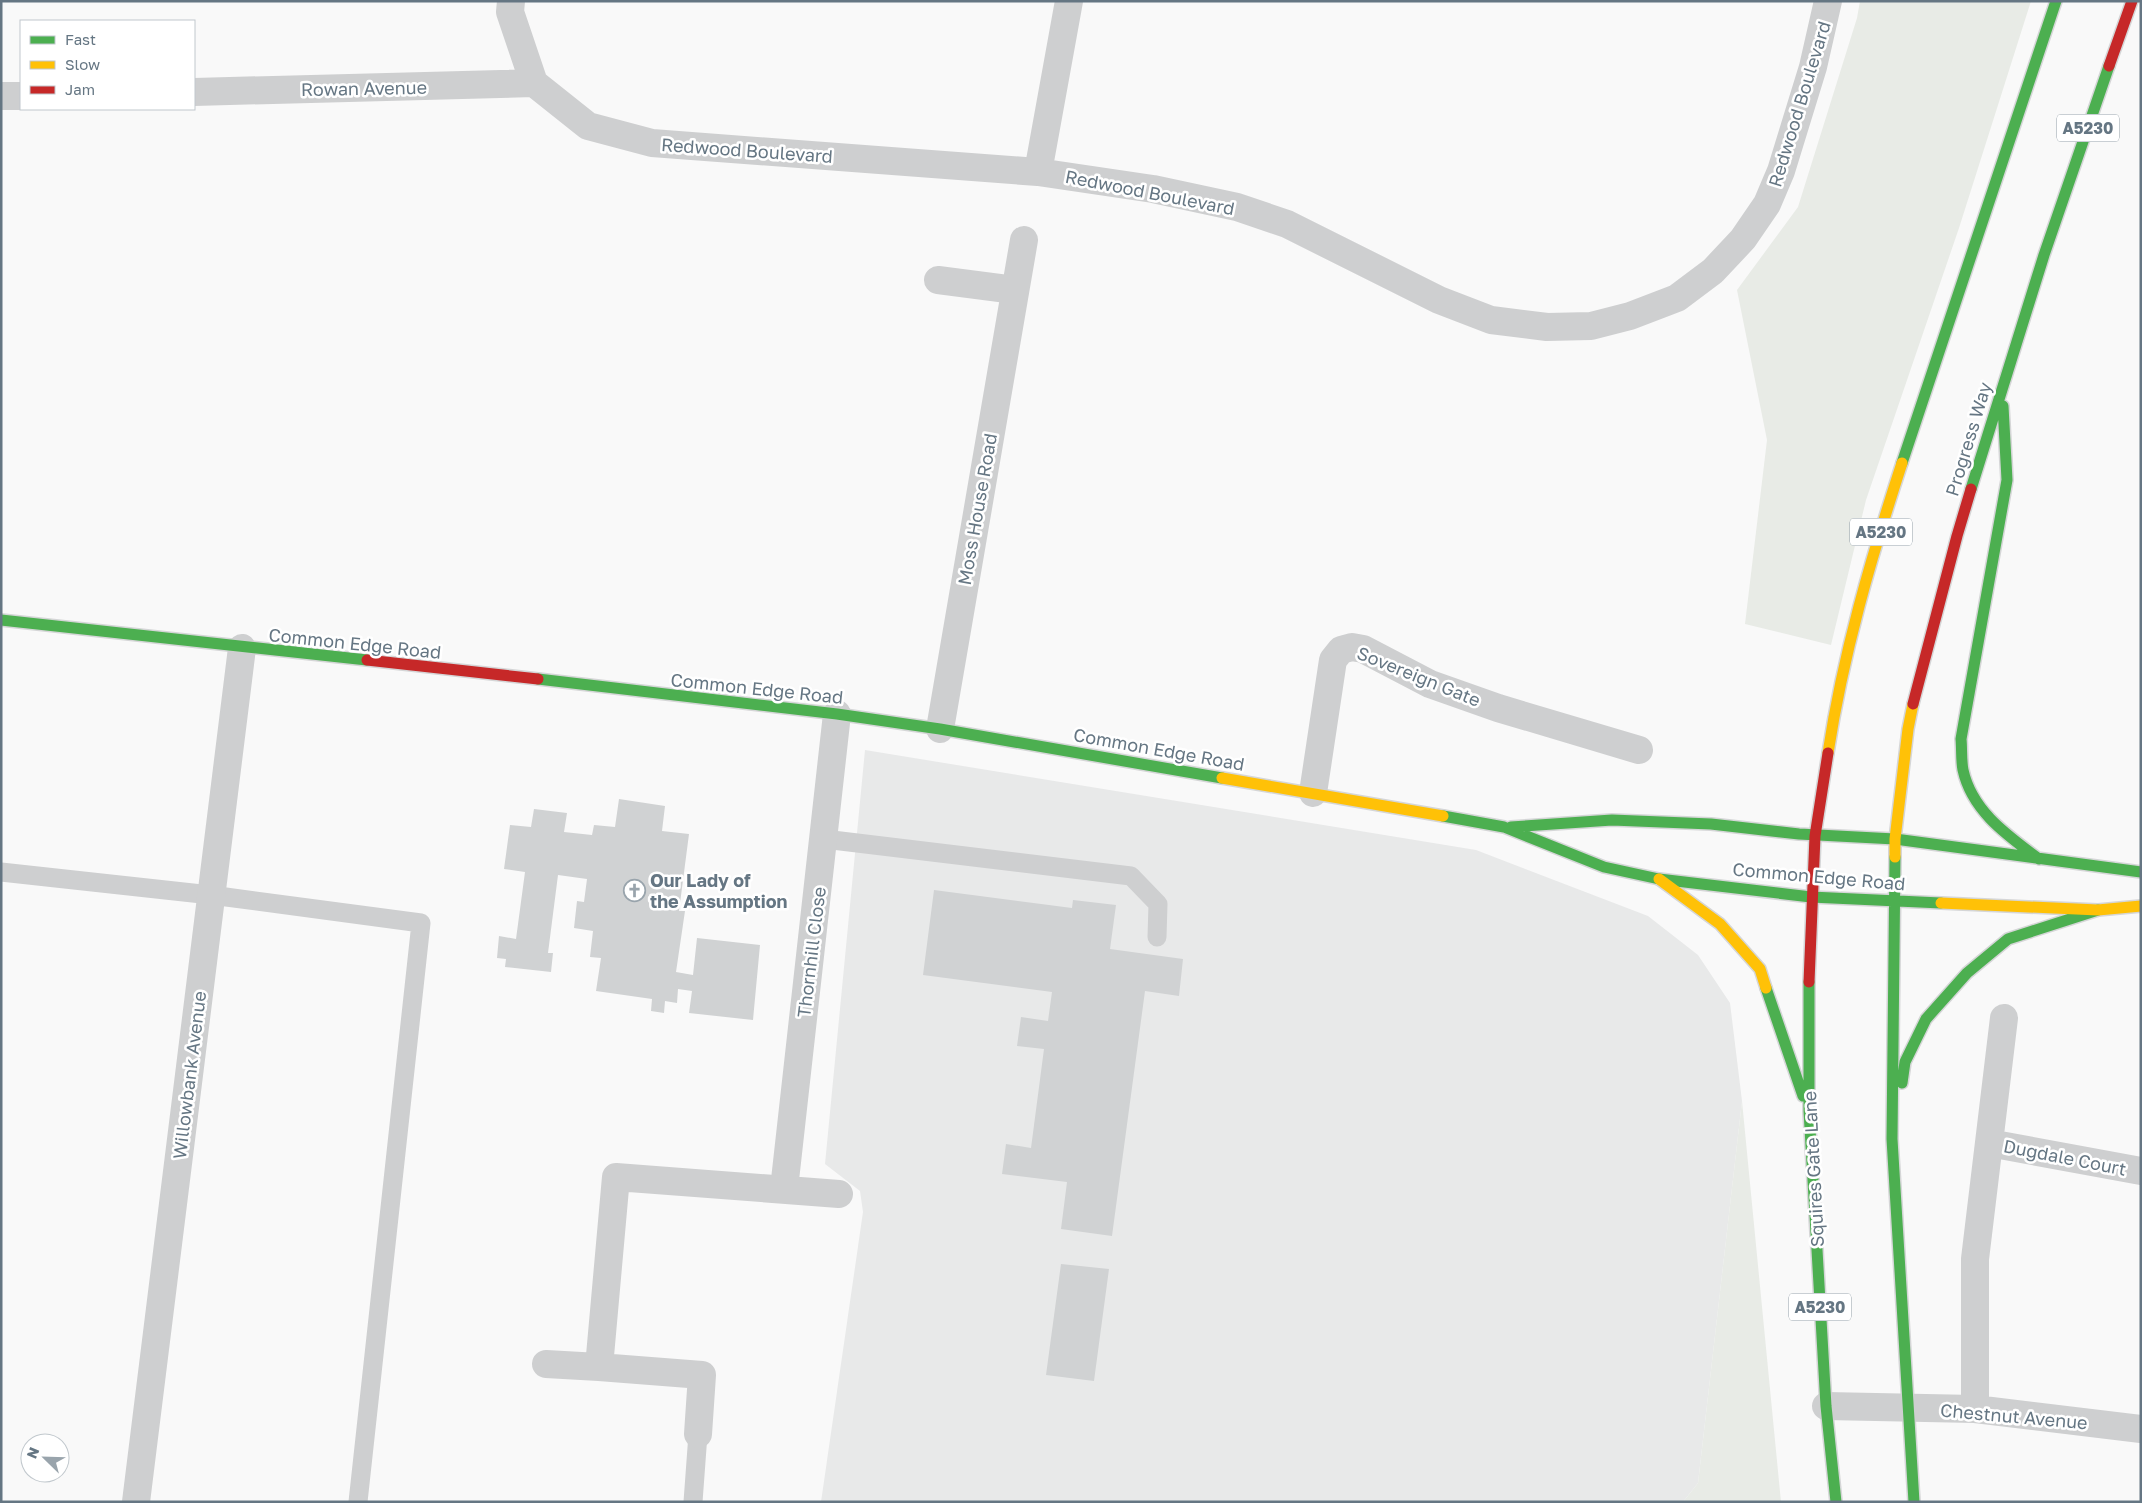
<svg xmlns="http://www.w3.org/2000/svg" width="2142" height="1503" font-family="'Golos Text',sans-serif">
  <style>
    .built { fill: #e8e9e9 }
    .green { fill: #e8ebe6 }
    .building { fill: #d0d2d3 }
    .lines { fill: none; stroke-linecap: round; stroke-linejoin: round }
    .fast-casing { stroke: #d5d6d7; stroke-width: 14 }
    .slow-casing { stroke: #d5d6d7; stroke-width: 14 }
    .jam-casing { stroke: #d5d6d7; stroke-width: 14 }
    .lane { stroke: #cecfd0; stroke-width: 19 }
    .street { stroke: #cecfd0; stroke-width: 28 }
    .fast { stroke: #4caf50; stroke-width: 11 }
    .slow { stroke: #ffc107; stroke-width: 11 }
    .jam { stroke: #c62828; stroke-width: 11 }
    .labels { text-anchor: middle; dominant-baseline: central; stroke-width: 5; stroke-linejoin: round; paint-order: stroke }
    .shield { fill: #fff; stroke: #939fa8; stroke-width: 1 }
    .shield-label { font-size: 16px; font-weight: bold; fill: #657683 }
    .street-label { font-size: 18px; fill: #657683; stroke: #fff }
    .poi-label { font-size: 18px; font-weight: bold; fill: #657683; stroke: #fff; text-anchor: start }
  </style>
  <rect width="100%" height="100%" fill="#f9f9f9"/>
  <path class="built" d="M 865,750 L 1476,850 L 1648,916 L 1698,955 L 1730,1003 L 1742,1101 L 1698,1483 L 1683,1502 L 821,1502 L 863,1212 L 860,1191 L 825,1164 Z"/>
  <path class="green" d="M 1860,1 L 2031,1 L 1959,228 L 1866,500 L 1831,645 L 1745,624 L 1767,440 L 1737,290 L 1798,207 L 1857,18 Z
    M 1742,1101 L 1781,1502 L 1683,1502 L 1698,1483 Z"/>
  <path class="building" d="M 619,799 L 665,806 L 662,831 L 689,834 L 679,911 L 685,911 L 676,972 L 693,975 L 697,938 L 760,945 L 753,1020 L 689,1013 L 692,991 L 678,989 L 677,1003 L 665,1001 L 664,1013 L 651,1011 L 652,999 L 596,991 L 601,958 L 590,957 L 593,931 L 574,928 L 577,901 L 584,902 L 587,879 L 558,875 L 548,953 L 553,953 L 551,972 L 505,967 L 506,959 L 497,958 L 499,936 L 516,939 L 525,872 L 504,869 L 510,825 L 531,827 L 534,809 L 567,813 L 564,832 L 592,835 L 594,825 L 615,827 Z
    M 934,890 L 1072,908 L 1073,900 L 1116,905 L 1110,949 L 1183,959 L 1179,996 L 1145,991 L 1112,1236 L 1061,1229 L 1067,1182 L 1002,1174 L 1006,1144 L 1031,1148 L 1044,1049 L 1017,1046 L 1021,1017 L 1048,1021 L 1052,992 L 923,975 Z
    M 1061,1264 L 1109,1269 L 1094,1381 L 1046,1375 Z"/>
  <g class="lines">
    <defs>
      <path id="fast" d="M 2003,406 L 2007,480 L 1961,739 C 1962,749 1961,760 1963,770 C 1972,811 2007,835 2039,859
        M 1902,463 L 2056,1
        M 1971,489 L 2044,255 L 2109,66
        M 1,620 L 367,660
        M 538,679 L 837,714 L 940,729 L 1222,778
        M 1443,816 L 1504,827 L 1604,867 L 1659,879 L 1811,897 L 1941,903
        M 1511,827 L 1612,820 L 1711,824 L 1799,834 L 1895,839 L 2141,872
        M 1895,857 L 1892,1139 L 1914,1502
        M 1809,982 L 1809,1111 L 1826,1406 L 1836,1502
        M 1766,988 L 1803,1096
        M 1902,1083 L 1905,1062 L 1926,1019 L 1967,973 L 2008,939 L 2098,910"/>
      <path id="slow" d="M 1828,753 C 1843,654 1871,558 1902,463
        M 1222,778 L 1443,816
        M 1895,857 L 1895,839 L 1908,729 L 1913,704
        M 1659,879 L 1720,924 L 1760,969 L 1766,988
        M 1941,903 L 2098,910 L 2141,906"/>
      <path id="jam" d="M 2109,66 L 2132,1
        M 367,660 L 538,679
        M 1913,704 L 1957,536 L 1971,489
        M 1809,982 L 1815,836 L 1828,753"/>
    </defs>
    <use href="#fast" class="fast-casing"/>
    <use href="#slow" class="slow-casing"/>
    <use href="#jam" class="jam-casing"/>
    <path class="lane" d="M 824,839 L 1131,876 L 1158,904 L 1157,937
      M 1,872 L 211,895 L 421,923 L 358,1502
      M 693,1502 L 698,1434"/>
    <path class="street" d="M 511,1 L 510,12 L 534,83 L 588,126 L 652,143 L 1038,172 L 1153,189 L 1237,207 L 1287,224 L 1439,300 L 1491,320 L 1547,327 L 1591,326 L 1630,316 L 1677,298 L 1713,271 L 1743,239 L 1767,204 L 1781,171 L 1813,67 L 1828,1
      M 194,92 L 534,83
      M 1,96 L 21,96
      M 1038,172 L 1069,1
      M 938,280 L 1015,290
      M 940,729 L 1024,240
      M 1313,793 L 1333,660 L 1341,650 L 1352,647 L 1363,649 L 1430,684 L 1498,708 L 1639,750
      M 1989,1143 L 2141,1171
      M 784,1189 L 837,714
      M 546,1364 L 599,1367
      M 1826,1406 L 1975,1409 L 2141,1429
      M 1975,1409 L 1975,1259 L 2004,1018
      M 698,1434 L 702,1375 L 599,1367 L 616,1177 L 839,1194
      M 136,1502 L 242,648"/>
    <use href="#fast" class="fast"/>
    <use href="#slow" class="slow"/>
    <use href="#jam" class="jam"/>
  </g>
  <defs>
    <symbol id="church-ring" viewBox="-11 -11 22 22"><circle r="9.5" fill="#fff" stroke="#99a4ac" stroke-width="1.5"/><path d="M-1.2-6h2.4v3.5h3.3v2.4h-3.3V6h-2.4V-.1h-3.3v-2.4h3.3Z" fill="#99a4ac"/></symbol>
  </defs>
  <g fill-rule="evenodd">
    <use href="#church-ring" x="622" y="878" width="25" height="25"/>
  </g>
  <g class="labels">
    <g class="shield">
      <rect x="2057" y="114.5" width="62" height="27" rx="4"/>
      <rect x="1850" y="518.5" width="62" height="27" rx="4"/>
      <rect x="1789" y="1293.5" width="62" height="27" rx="4"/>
    </g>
    <g class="shield-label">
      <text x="2088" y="128">A5230</text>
      <text x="1881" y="532">A5230</text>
      <text x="1820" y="1307">A5230</text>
    </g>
    <g class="street-label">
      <text transform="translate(364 88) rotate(-1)">Rowan Avenue</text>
      <text transform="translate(1799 104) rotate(-73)">Redwood Boulevard</text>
      <text transform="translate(747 150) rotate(4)">Redwood Boulevard</text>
      <text transform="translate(1150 192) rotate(11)">Redwood Boulevard</text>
      <text transform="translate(1968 439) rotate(-73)">Progress Way</text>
      <text transform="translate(977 509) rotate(-80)">Moss House Road</text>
      <text transform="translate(355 643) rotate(6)">Common Edge Road</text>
      <text transform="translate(1419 676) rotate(22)">Sovereign Gate</text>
      <text transform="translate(757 688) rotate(6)">Common Edge Road</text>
      <text transform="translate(1159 749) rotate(10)">Common Edge Road</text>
      <text transform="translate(1819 876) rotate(5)">Common Edge Road</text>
      <text transform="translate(811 952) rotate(-83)">Thornhill Close</text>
      <text transform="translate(189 1075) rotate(-83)">Willowbank Avenue</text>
      <text transform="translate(2065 1157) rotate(11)">Dugdale Court</text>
      <text transform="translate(1813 1169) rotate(-93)">Squires Gate Lane</text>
      <text transform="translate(2014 1416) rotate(5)">Chestnut Avenue</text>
    </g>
    <g class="poi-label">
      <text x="650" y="880">Our Lady of<tspan x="650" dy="21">the Assumption</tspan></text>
    </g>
  </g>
  <rect width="2142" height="1503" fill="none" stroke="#657683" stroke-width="5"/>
  <rect x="20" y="20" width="175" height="90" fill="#ffffff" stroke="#c1c8cd"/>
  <rect x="30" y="36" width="25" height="8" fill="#4caf50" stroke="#c1c8cd"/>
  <text x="65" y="45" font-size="15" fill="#657683">Fast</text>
  <rect x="30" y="61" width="25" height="8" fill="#ffc107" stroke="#c1c8cd"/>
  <text x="65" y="70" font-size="15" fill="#657683">Slow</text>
  <rect x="30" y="86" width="25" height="8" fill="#c62828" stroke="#c1c8cd"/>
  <text x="65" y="95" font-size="15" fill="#657683">Jam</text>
  <g transform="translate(45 1458) rotate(293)"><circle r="24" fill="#ffffff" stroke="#c1c8cd"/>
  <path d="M0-4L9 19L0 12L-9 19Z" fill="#99a4ac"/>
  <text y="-8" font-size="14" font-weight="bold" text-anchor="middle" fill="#657683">N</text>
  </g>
</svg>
